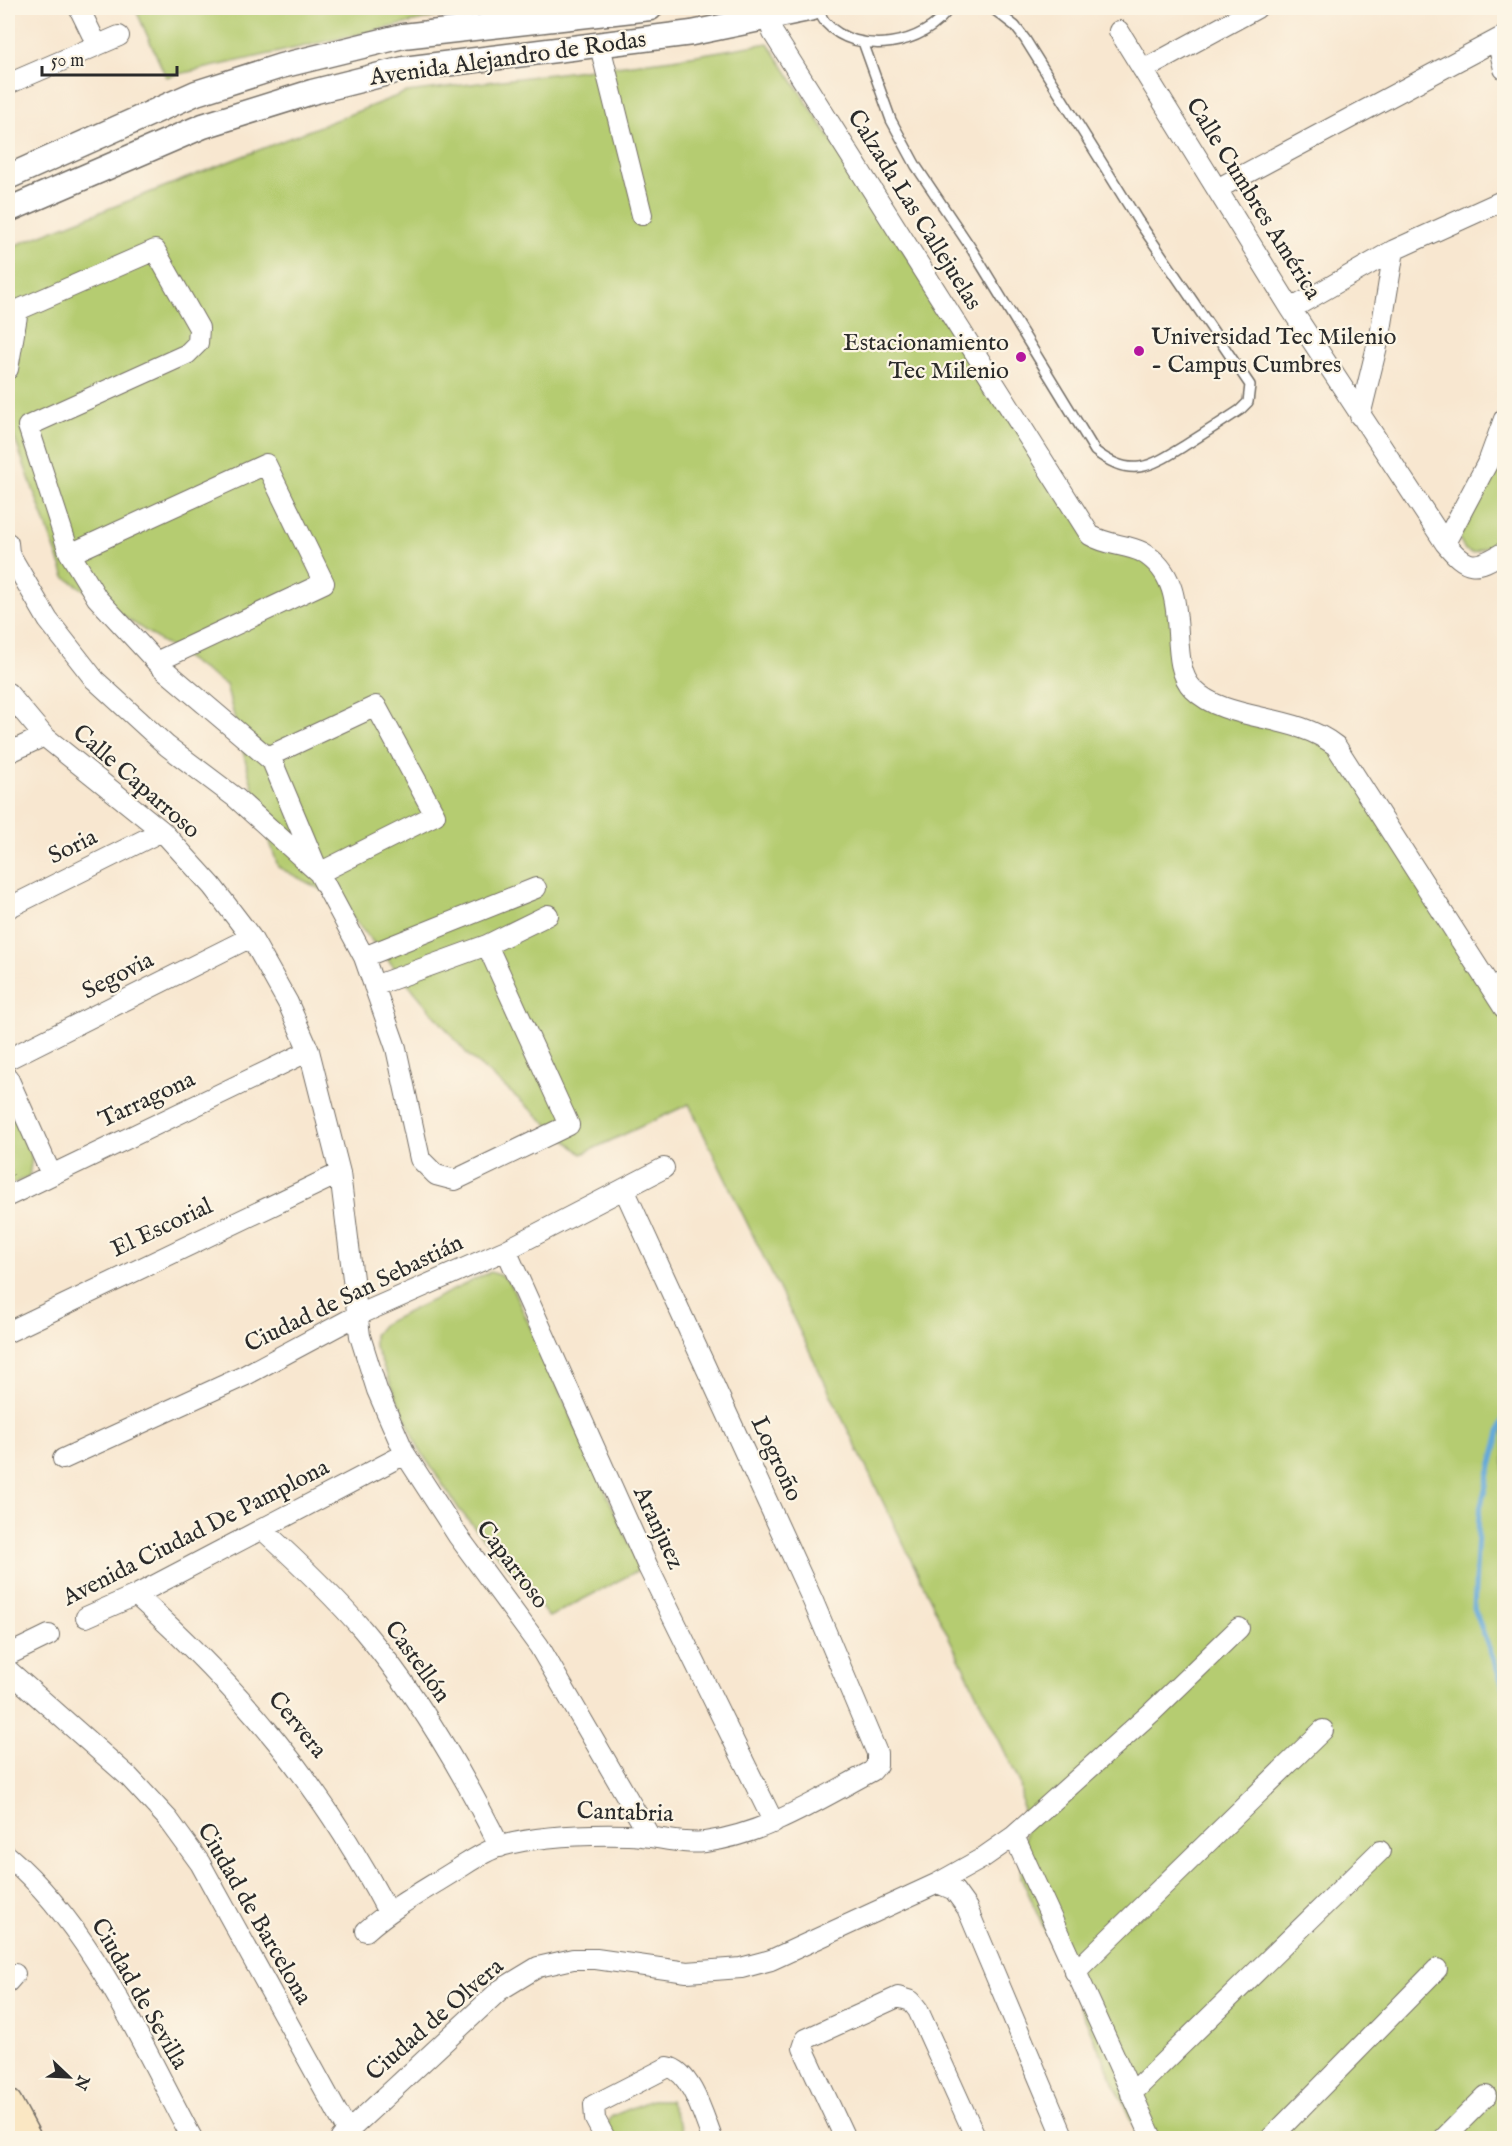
<svg xmlns="http://www.w3.org/2000/svg" width="1512" height="2146" font-family="'IM FELL English',serif">
  <style>
    .green { fill: #b5cc71; stroke: #707c4e; stroke-width: 1.5 }
    .lines { fill: none; stroke-linecap: round; stroke-linejoin: round }
    .stream { stroke: #63a9d9; stroke-width: 5 }
    .service-casing { stroke: #736d65; stroke-width: 12 }
    .minor-casing { stroke: #736d65; stroke-width: 22 }
    .tertiary-casing { stroke: #736d65; stroke-width: 27 }
    .secondary-casing { stroke: #736d65; stroke-width: 30 }
    .path { stroke: #736d65; stroke-width: 3; stroke-dasharray: 4.5 4.5; stroke-linecap: butt }
    .service { stroke: #fff; stroke-width: 9 }
    .minor { stroke: #fff; stroke-width: 20 }
    .tertiary { stroke: #fff; stroke-width: 24 }
    .secondary { stroke: #fae7c3; stroke-width: 27 }
    .poi-dot { fill: #b5179e; stroke: #fcf5e5; stroke-width: 2 }
    .labels { text-anchor: middle; dominant-baseline: central; stroke-width: 4.5; stroke-linejoin: round; paint-order: stroke }
    .street-label { font-size: 24px; fill: #2b2b2b; stroke: #fcf5e5 }
    .poi-label { font-size: 24px; fill: #2b2b2b; stroke: #fcf5e5; text-anchor: start }
  </style>
  <rect width="100%" height="100%" fill="#fcf5e5"/>
  <filter id="ink" filterUnits="userSpaceOnUse"><feTurbulence type="fractalNoise" baseFrequency=".0167" numOctaves="2"/><feDisplacementMap in="SourceGraphic" scale="12" xChannelSelector="R" yChannelSelector="G"/><feConvolveMatrix kernelMatrix="1 2 1 2 8 2 1 2 1" color-interpolation-filters="sRGB"/></filter>
  <filter id="wash" filterUnits="userSpaceOnUse"><feTurbulence type="fractalNoise" baseFrequency=".008" numOctaves="4" result="noise"/><feDisplacementMap in="SourceGraphic" scale="24" xChannelSelector="R" yChannelSelector="G"/><feGaussianBlur stdDeviation="1.35" result="paint"/><feColorMatrix in="noise" values="0 0 0 0 0 0 0 0 0 0 0 0 0 0 0 0 0 1.4 0 .05"/><feComposite in="paint" operator="in"/></filter>
  <g filter="url(#wash)">
    <rect width="100%" height="100%" fill="#f8e7d0"/>
    <path class="green" d="M 135,8 L 477,8 L 166,77 Z
      M 768,43 L 1094,541 L 1139,551 L 1161,573 L 1193,693 L 1296,730 L 1340,755 L 1504,1011 L 1504,2138 L 1139,2138 L 1021,1877 L 1025,1833 L 1020,1783 L 689,1104 L 582,1154 L 469,1056 L 335,897 L 278,867 L 250,778 L 226,685 L 65,577 L 8,420 L 8,248 L 407,92 L 673,59 Z
      M 1504,453 L 1504,538 L 1473,553 L 1465,550 L 1459,538 Z
      M 8,1105 L 32,1158 L 29,1176 L 8,1186 Z
      M 490,1272 L 503,1276 L 511,1285 L 641,1569 L 549,1617 L 459,1509 L 419,1449 L 374,1345 L 374,1335 L 383,1324 Z
      M 651,2100 L 669,2100 L 686,2138 L 611,2138 L 606,2127 L 612,2116 Z"/>
    <g class="lines">
      <path class="stream" d="M 1504,1416 L 1479,1513 L 1474,1608 L 1504,1688"/>
    </g>
  </g>
  <g filter="url(#ink)">
    <g class="lines">
      <defs>
        <path id="service" d="M 816,8 C 820,12 822,19 826,23 C 857,57 926,46 949,8
          M 863,42 L 891,120 L 916,166 L 971,248 L 1095,451 C 1131,479 1150,467 1184,446 C 1203,434 1222,422 1240,410 L 1248,402 L 1250,385 L 1137,219 L 1025,39 L 1015,26 L 992,8"/>
        <path id="minor" d="M 79,8 L 97,45
          M 765,8 L 773,33 L 1090,535 C 1108,546 1127,544 1142,552 C 1198,584 1163,659 1193,689 C 1227,723 1293,712 1336,746 L 1504,1008
          M 1119,31 L 1291,309 L 1445,543 C 1467,570 1475,570 1504,552
          M 1497,40 L 1504,69
          M 600,46 L 642,215
          M 1143,70 L 1257,8
          M 8,84 L 119,36
          M 1217,189 L 1504,36
          M 1291,309 L 1394,250 L 1504,200
          M 8,369 L 18,310 L 155,250 L 199,328 L 198,343 L 187,354 L 28,426 L 69,552 L 97,598 L 160,666 L 272,761 L 319,873 L 364,957 L 396,1048 L 420,1159 L 436,1175 L 455,1180 L 569,1125 L 487,945 L 548,915
          M 1360,416 L 1381,330 L 1394,250
          M 8,543 L 9,553 L 48,620 L 95,680 L 167,746 L 236,798 L 319,873 L 435,815 L 376,706 L 267,757
          M 1445,543 L 1489,460 L 1504,419
          M 70,554 L 266,464 L 324,583 L 156,662
          M 8,693 L 44,736 L 162,831 L 212,886 L 251,937 L 288,1003 L 309,1051 L 340,1173 L 360,1336 L 377,1390 L 405,1454 L 458,1536 L 539,1646 L 649,1835
          M 8,753 L 44,736
          M 8,908 L 162,831
          M 364,957 L 536,888
          M 374,986 L 487,945
          M 8,1059 L 251,937
          M 8,1078 L 51,1174
          M 8,1196 L 309,1051
          M 506,1250 L 648,1567 L 774,1823
          M 8,1332 L 340,1173
          M 63,1459 L 244,1376 L 356,1316 L 506,1250 L 664,1168
          M 263,1530 C 298,1562 332,1594 363,1630 C 418,1695 462,1771 500,1847
          M 136,1595 C 243,1692 320,1783 388,1912
          M 86,1617 L 136,1595 L 405,1454
          M 8,1655 L 49,1635
          M 8,1670 L 129,1777 L 168,1819 L 200,1863 L 348,2132
          M 1014,1836 L 1152,2138
          M 8,1856 C 93,1929 140,2042 192,2138
          M 938,1883 L 954,1890 L 967,1908 L 1064,2138
          M 366,1931 C 393,1907 423,1891 453,1872 C 468,1863 484,1851 501,1846 C 541,1835 586,1834 628,1835 C 653,1835 680,1845 705,1842 C 766,1834 819,1799 872,1771 L 877,1765 L 877,1753 L 813,1601 L 624,1189
          M 1075,1972 L 1323,1730
          M 8,1982 L 15,1974
          M 1131,2094 L 1380,1851
          M 341,2138 L 500,1990 L 538,1967 L 573,1959 L 596,1959 L 687,1972 L 741,1968 L 771,1960 L 938,1883 L 981,1859 L 1014,1836 L 1152,1712 L 1239,1628
          M 605,2138 L 595,2119 L 594,2105 L 668,2067 C 691,2071 704,2118 712,2138
          M 845,2138 L 803,2048 L 806,2039 L 898,1997 L 911,2001 L 918,2010 L 976,2138
          M 1271,2138 L 1437,1969
          M 1444,2138 L 1486,2096"/>
        <path id="tertiary" d="M 8,177 L 196,93 L 281,66 L 403,36 L 650,8
          M 8,210 L 203,126 L 312,92 L 404,69 L 692,33 L 813,8"/>
        <path id="secondary" d="M 8,2103 L 27,2138"/>
      </defs>
      <use href="#service" class="service-casing"/>
      <use href="#minor" class="minor-casing"/>
      <use href="#tertiary" class="tertiary-casing"/>
      <use href="#secondary" class="secondary-casing"/>
      <path class="path" d="M 8,1167 L 13,1175"/>
      <use href="#service" class="service"/>
      <use href="#minor" class="minor"/>
      <use href="#tertiary" class="tertiary"/>
      <use href="#secondary" class="secondary"/>
    </g>
  </g>
  <g class="poi-dot">
    <circle cx="1139" cy="351" r="6"/>
    <circle cx="1021" cy="357" r="6"/>
  </g>
  <g class="labels">
    <g class="street-label">
      <text transform="translate(508 59) rotate(-8)">Avenida Alejandro de Rodas</text>
      <text transform="translate(1253 199) rotate(58)">Calle Cumbres América</text>
      <text transform="translate(914 210) rotate(58)">Calzada Las Callejuelas</text>
      <text transform="translate(136 782) rotate(41)">Calle Caparroso</text>
      <text transform="translate(73 847) rotate(-26)">Soria</text>
      <text transform="translate(118 976) rotate(-27)">Segovia</text>
      <text transform="translate(147 1100) rotate(-25)">Tarragona</text>
      <text transform="translate(162 1228) rotate(-25)">El Escorial</text>
      <text transform="translate(354 1294) rotate(-26)">Ciudad de San Sebastián</text>
      <text transform="translate(776 1459) rotate(65)">Logroño</text>
      <text transform="translate(658 1528) rotate(65)">Aranjuez</text>
      <text transform="translate(196 1533) rotate(-27)">Avenida Ciudad De Pamplona</text>
      <text transform="translate(512 1565) rotate(53)">Caparroso</text>
      <text transform="translate(417 1662) rotate(54)">Castellón</text>
      <text transform="translate(297 1725) rotate(51)">Cervera</text>
      <text transform="translate(625 1813) rotate(2)">Cantabria</text>
      <text transform="translate(254 1914) rotate(60)">Ciudad de Barcelona</text>
      <text transform="translate(139 1994) rotate(60)">Ciudad de Sevilla</text>
      <text transform="translate(435 2020) rotate(-41)">Ciudad de Olvera</text>
    </g>
    <g class="poi-label">
      <text x="1151" y="337">Universidad Tec Milenio<tspan x="1151" dy="28">- Campus Cumbres</tspan></text>
      <text x="1009" y="343" text-anchor="end">Estacionamiento<tspan x="1009" dy="28">Tec Milenio</tspan></text>
    </g>
  </g>
  <rect width="1512" height="2146" fill="none" stroke="#fcf5e5" stroke-width="30"/>
  <g transform="translate(69 2077) rotate(113)" stroke="#fcf5e5" stroke-width="4.5" paint-order="stroke">
  <path d="M0-4.5L10 22L0 15L-10 22Z" fill="#2b2b2b"/>
  <text y="-9" font-size="16" font-weight="bold" text-anchor="middle" fill="#2b2b2b">N</text>
  </g>
  <path d="M42 66v9h135v-9" fill="none" stroke="#2b2b2b" stroke-width="3"/>
  <text x="51" y="66" font-size="18" fill="#2b2b2b" stroke="#fcf5e5" stroke-width="4.5" paint-order="stroke">50 m</text>
</svg>
